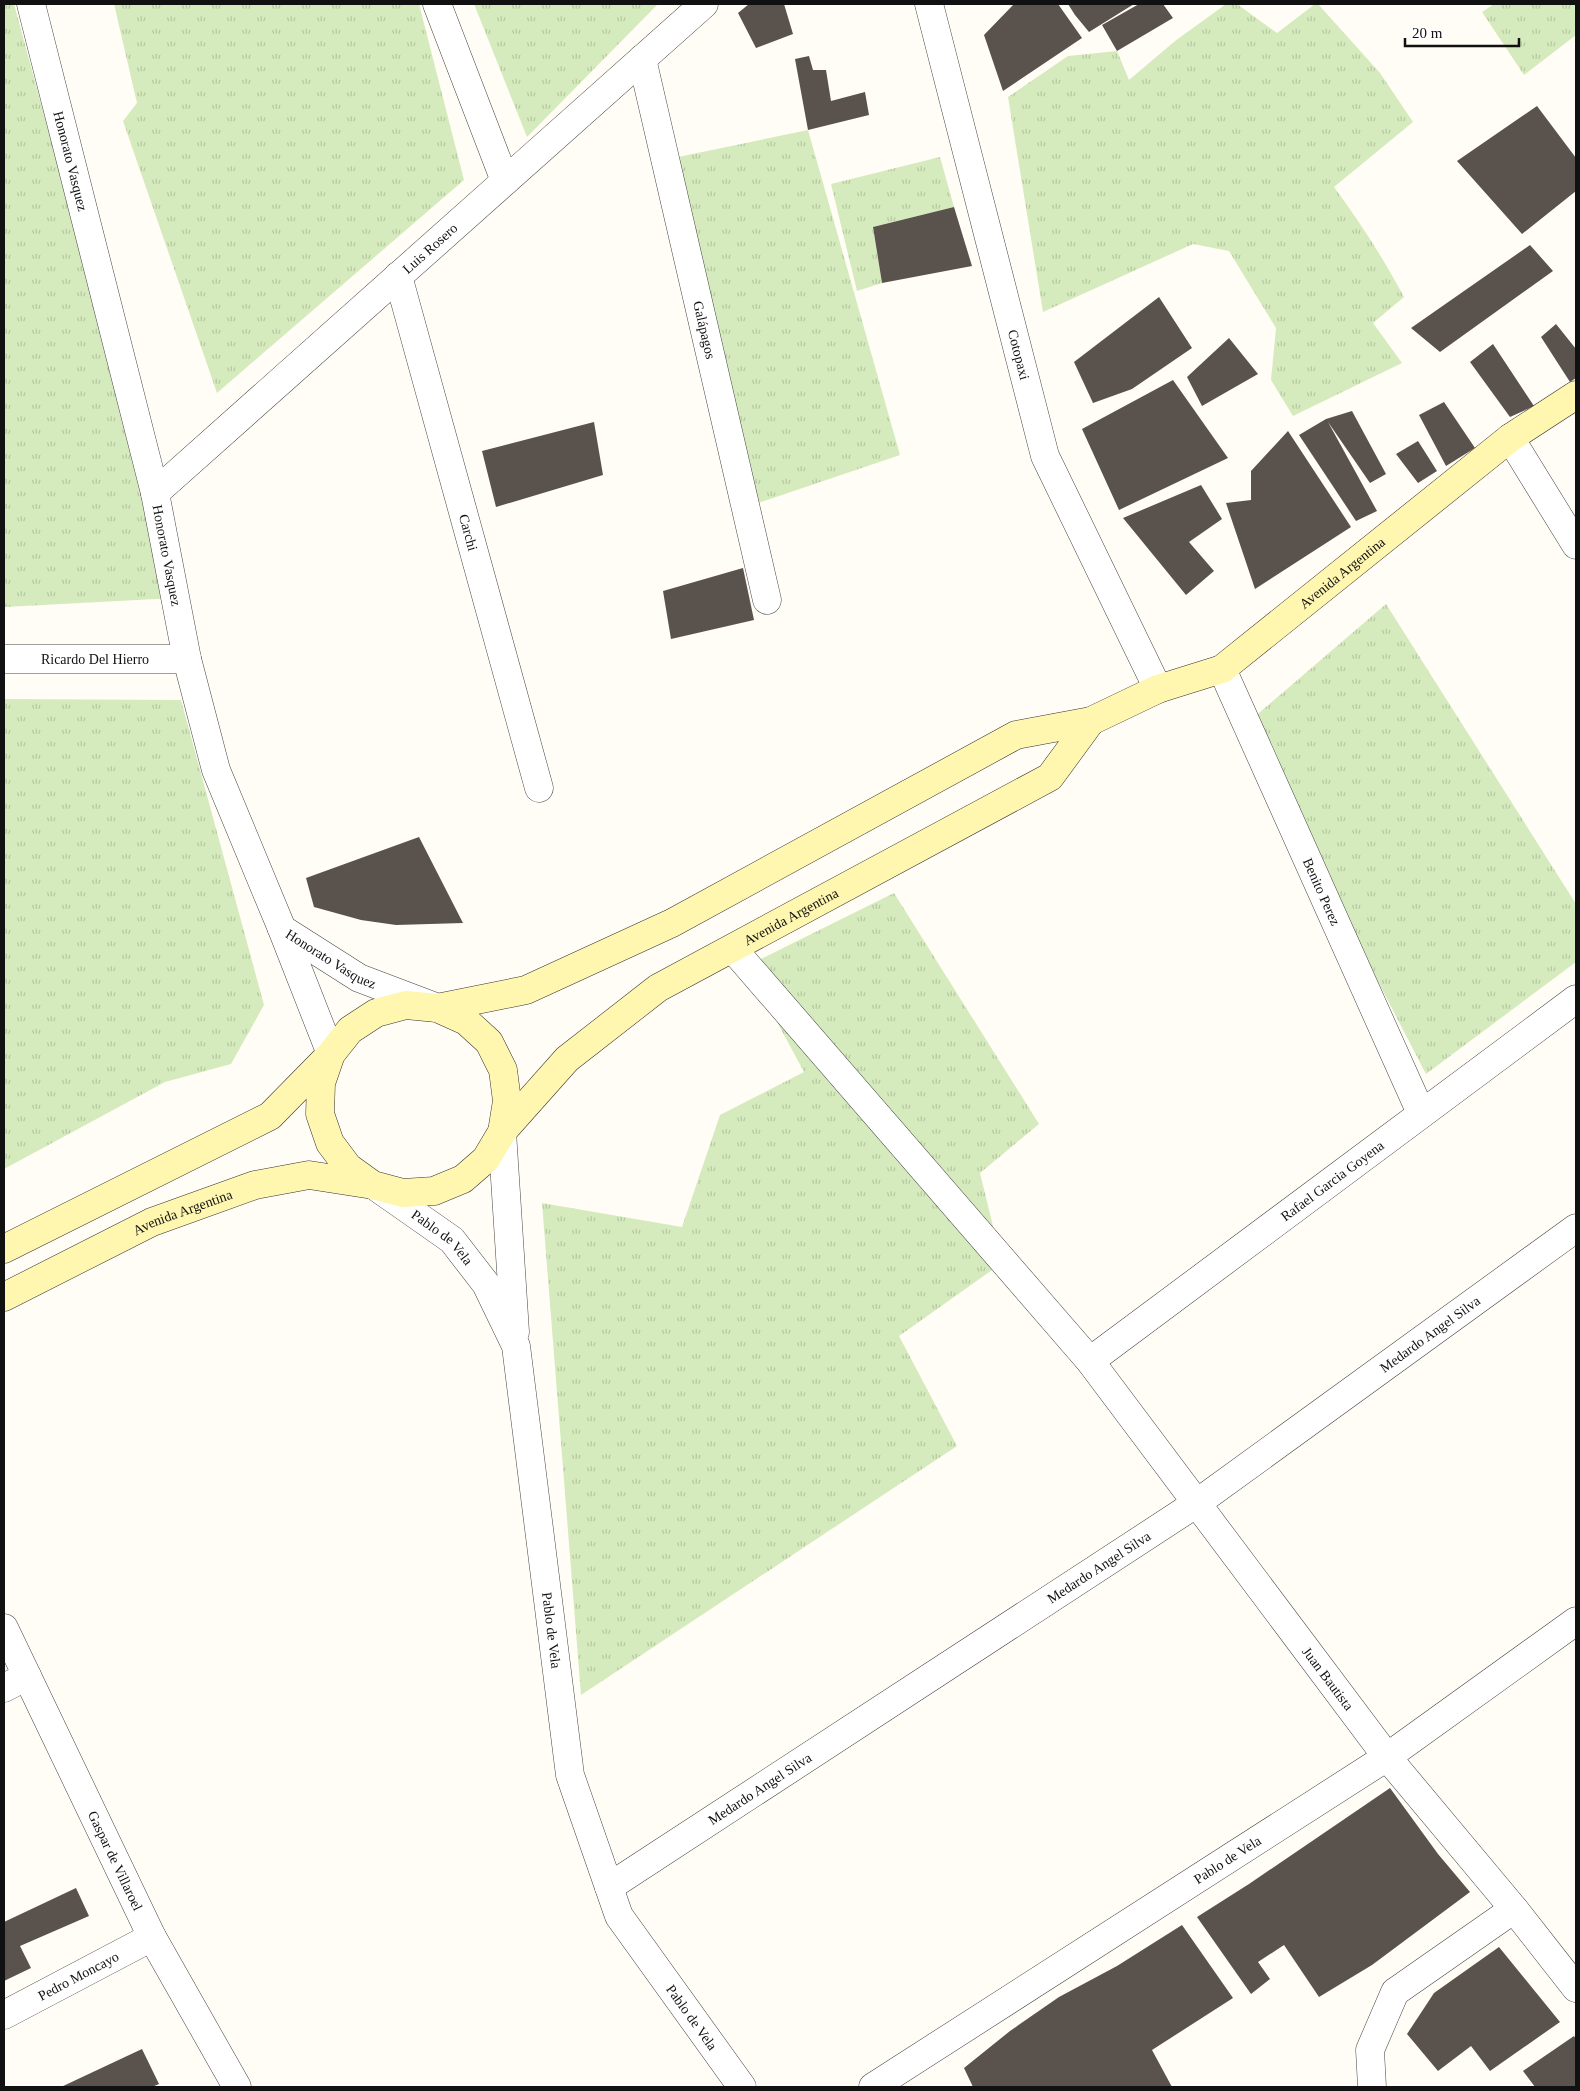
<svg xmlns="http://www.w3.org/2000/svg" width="1580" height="2091" font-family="Georgia,serif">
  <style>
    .grass { fill: url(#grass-tufts) }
    .building { fill: #5a524d }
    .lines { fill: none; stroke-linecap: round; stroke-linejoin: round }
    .street-casing { stroke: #444; stroke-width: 29 }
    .secondary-casing { stroke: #333; stroke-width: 29 }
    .street { stroke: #fff; stroke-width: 28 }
    .secondary { stroke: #fff6b0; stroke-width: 28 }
    .labels { text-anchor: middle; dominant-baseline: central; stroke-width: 5; stroke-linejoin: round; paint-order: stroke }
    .street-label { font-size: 14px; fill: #111; stroke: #fff }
  </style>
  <defs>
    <pattern id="grass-tufts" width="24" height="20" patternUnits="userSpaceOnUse" patternTransform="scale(1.25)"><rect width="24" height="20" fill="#d5ebbd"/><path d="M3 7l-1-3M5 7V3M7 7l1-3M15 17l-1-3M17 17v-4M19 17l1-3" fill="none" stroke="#b6c8a1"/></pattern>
  </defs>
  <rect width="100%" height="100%" fill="#fffdf5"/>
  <path class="grass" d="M 4,4 L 14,4 L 175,598 L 4,607 Z
    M 114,4 L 419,4 L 464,180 L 217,393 L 123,121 L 137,103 Z
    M 474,4 L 658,4 L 527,137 Z
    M 1226,4 L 1237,4 L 1277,33 L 1315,4 L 1318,4 L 1380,73 L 1413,122 L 1334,187 C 1360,222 1383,258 1404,297 L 1373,323 L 1402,363 L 1293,416 L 1271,380 L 1276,328 L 1229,251 L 1193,244 L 1043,312 L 1008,97 L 1068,56 L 1117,51 L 1129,80 L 1175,41 Z
    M 1494,4 L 1576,4 L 1576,35 L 1524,75 L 1482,12 Z
    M 808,130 L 900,455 L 755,504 L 678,157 Z
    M 940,157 L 954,207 L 873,227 L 882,283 L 857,291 L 831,184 Z
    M 1386,604 L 1576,904 L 1576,962 L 1426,1074 L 1245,725 Z
    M 4,699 L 181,700 L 264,1005 L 231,1064 L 165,1082 L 4,1169 Z
    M 894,893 L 1039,1124 L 980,1173 L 1002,1263 L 899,1336 L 957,1446 L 581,1695 L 542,1203 L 682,1227 L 720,1115 L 804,1072 L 747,966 Z"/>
  <path class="building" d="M 749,4 L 784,4 L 793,34 L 756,48 L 738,13 Z
    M 1014,4 L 1058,4 L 1082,38 L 1003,91 L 984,35 Z
    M 1068,4 L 1134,4 L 1089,32 L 1075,15 Z
    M 1139,4 L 1163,4 L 1173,18 L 1117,51 L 1102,25 Z
    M 809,56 L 813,70 L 826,70 L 831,101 L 865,92 L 869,115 L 808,130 L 795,59 Z
    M 1537,106 L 1576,158 L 1576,191 L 1522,234 L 1457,161 Z
    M 954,207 L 972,266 L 882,283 L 873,227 Z
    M 1530,245 L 1553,271 L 1440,352 L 1411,328 Z
    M 1159,297 L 1192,348 L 1132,389 L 1093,403 L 1074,362 Z
    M 1556,324 L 1576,349 L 1576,378 L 1570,382 L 1541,337 Z
    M 1229,338 L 1258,374 L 1202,406 L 1187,377 Z
    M 1493,344 L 1534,406 L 1510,417 L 1470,362 Z
    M 1173,380 L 1228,458 L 1119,510 L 1082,429 Z
    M 1444,402 L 1475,448 L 1446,466 L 1419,415 Z
    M 1352,411 L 1386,474 L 1370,483 L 1328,422 L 1377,511 L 1356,521 L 1299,435 L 1326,419 Z
    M 594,422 L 603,475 L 496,507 L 482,451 Z
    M 1288,431 L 1351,527 L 1255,589 L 1226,503 L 1251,500 L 1251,471 Z
    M 1418,441 L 1437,471 L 1418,483 L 1396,454 Z
    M 1201,485 L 1222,519 L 1189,542 L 1214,571 L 1186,595 L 1123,518 Z
    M 743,568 L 754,620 L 671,639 L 663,591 Z
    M 419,837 L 463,923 L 396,925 L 361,920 L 314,907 L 306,878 Z
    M 1390,1788 L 1438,1854 L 1470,1892 L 1372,1965 L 1319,1997 L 1284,1945 L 1258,1962 L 1270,1979 L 1251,1994 L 1197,1917 L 1249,1884 Z
    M 76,1888 L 89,1916 L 20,1946 L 31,1968 L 4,1981 L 4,1922 Z
    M 1182,1925 L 1233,1998 L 1152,2050 L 1172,2087 L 973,2087 L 964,2068 L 1010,2031 L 1059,1997 L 1117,1966 Z
    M 1499,1947 L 1560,2022 L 1490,2071 L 1471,2046 L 1438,2071 L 1407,2034 L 1434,1993 Z
    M 1574,2036 L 1576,2039 L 1576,2087 L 1535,2087 L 1523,2071 Z
    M 142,2049 L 159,2084 L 152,2087 L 61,2087 Z"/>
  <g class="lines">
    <defs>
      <g id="street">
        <path id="s1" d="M 31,4 L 155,493 L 187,659 L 216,770 L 282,929 L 359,978 L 433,1006"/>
        <path d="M 437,4 L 505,181"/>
        <path id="s2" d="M 929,4 L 1045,456 L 1158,689"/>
        <path id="s3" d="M 642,59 L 767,600"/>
        <path id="s4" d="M 398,276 L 539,788"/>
        <path d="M 1510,438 L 1576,545"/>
        <path id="s5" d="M 155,493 L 704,4"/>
        <path id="s6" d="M 4,659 L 187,659"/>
        <path id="s7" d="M 1222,669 L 1421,1113"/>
        <path d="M 282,929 L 331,1054"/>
        <path id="s8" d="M 733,949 L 1090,1361 L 1387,1757 L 1514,1909 L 1576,1988"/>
        <path d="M 502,1132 L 515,1332"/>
        <path id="s9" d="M 375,1186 L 452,1240 L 486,1284 L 516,1346 L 570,1775 L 619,1916 L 742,2087"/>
        <path id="s10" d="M 1090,1361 L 1576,999"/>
        <path id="s11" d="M 4,1628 L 152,1937 L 237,2087"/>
        <path d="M 4,1688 L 27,1676"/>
        <path id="s12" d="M 609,1887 L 1197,1503 L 1576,1228"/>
        <path id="s13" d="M 4,2015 L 152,1937"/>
        <path id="s14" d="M 873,2087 L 1387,1757 L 1576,1621"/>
        <path d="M 1372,2087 L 1370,2050 L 1395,1992 L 1514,1909"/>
      </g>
      <g id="secondary">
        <path id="s15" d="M 437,1008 L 526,990 L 672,923 L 1016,735 L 1091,721 L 1158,689 L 1222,669 L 1510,438 L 1576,395"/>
        <path id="s16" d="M 502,1132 L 567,1059 L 658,988 L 1050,777 L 1091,721"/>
        <path d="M 4,1249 L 270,1116 L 328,1057"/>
        <path id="s17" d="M 4,1297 L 152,1222 L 255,1185 L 309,1175 L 373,1185 L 403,1193 L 434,1191 L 463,1179 L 486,1159 L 502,1132 L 507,1101 L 503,1070 L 489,1042 L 466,1021 L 437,1008 L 406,1005 L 376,1013 L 350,1030 L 331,1054 L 321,1083 L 320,1114 L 330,1143 L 348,1167 L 373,1185"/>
      </g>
    </defs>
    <use href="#street" class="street-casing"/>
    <use href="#secondary" class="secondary-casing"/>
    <use href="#street" class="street"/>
    <use href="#secondary" class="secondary"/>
  </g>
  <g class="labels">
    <g class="street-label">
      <text stroke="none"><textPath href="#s1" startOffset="162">Honorato Vasquez</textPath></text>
      <text stroke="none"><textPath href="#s5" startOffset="368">Luis Rosero</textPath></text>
      <text stroke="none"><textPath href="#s3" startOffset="278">Galápagos</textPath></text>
      <text stroke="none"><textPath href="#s2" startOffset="362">Cotopaxi</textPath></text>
      <text stroke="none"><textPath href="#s4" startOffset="266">Carchi</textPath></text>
      <text stroke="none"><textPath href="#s1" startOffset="568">Honorato Vasquez</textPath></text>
      <text stroke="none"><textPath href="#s15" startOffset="1015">Avenida Argentina</textPath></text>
      <text stroke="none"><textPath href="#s6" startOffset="91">Ricardo Del Hierro</textPath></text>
      <text stroke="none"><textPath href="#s7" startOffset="244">Benito Perez</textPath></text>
      <text stroke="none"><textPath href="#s16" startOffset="364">Avenida Argentina</textPath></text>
      <text stroke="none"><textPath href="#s1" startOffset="1018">Honorato Vasquez</textPath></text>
      <text stroke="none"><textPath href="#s10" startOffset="302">Rafael Garcia Goyena</textPath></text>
      <text stroke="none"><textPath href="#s17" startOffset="198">Avenida Argentina</textPath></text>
      <text stroke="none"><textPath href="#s9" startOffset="85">Pablo de Vela</textPath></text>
      <text stroke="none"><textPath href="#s12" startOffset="990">Medardo Angel Silva</textPath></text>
      <text stroke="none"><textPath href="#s12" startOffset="585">Medardo Angel Silva</textPath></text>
      <text stroke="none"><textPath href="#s9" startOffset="505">Pablo de Vela</textPath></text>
      <text stroke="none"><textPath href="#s8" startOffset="942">Juan Bautista</textPath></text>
      <text stroke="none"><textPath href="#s12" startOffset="180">Medardo Angel Silva</textPath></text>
      <text stroke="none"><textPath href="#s14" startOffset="421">Pablo de Vela</textPath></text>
      <text stroke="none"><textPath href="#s11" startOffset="258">Gaspar de Villaroel</textPath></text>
      <text stroke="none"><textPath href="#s13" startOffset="84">Pedro Moncayo</textPath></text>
      <text stroke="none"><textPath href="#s9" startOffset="925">Pablo de Vela</textPath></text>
    </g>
  </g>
  <rect width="1580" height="2091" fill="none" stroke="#111111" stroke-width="10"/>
  <path d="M1405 38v8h114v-8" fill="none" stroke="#111111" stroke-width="2.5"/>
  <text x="1412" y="38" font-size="15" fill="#111111" stroke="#ffffff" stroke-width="4" paint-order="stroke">20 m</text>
</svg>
